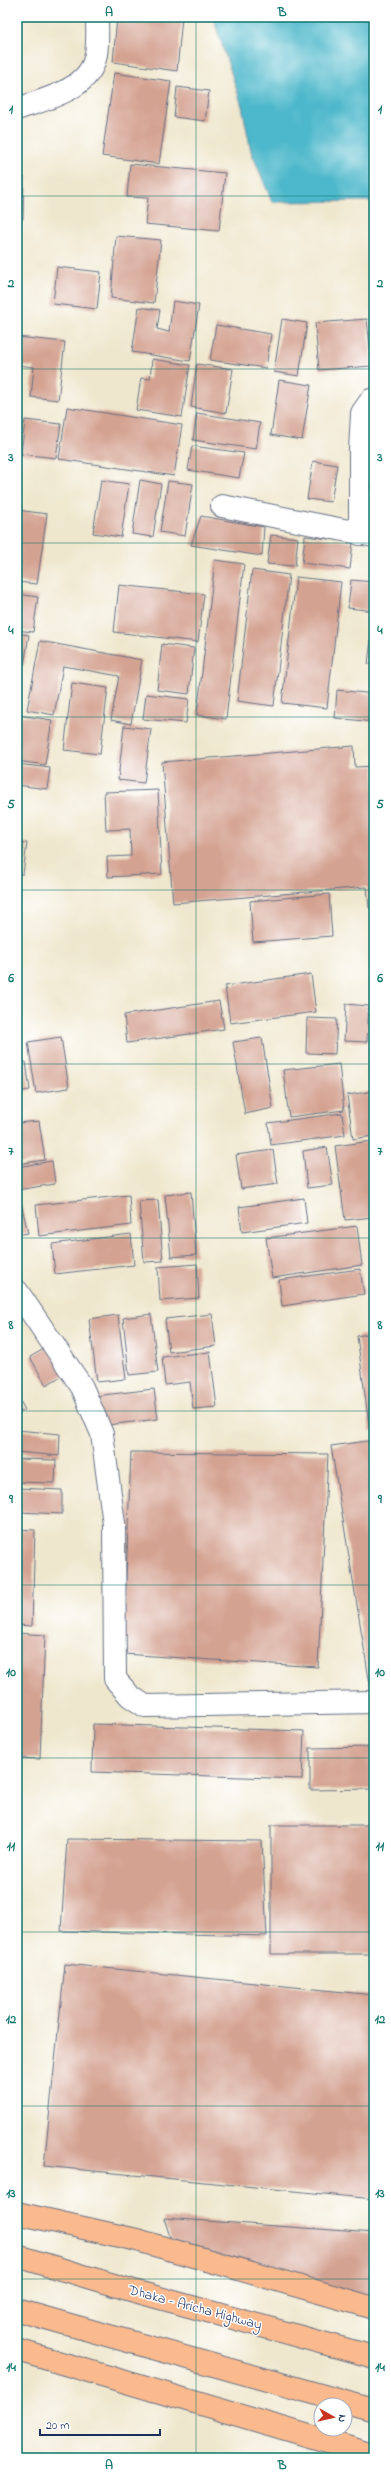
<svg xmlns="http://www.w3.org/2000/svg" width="391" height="2475" font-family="'Indie Flower',sans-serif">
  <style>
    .water { fill: #4eb8cb; stroke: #347494 }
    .building { fill: #d4a291 }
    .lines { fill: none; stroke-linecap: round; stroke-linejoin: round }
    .street-casing { stroke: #656f85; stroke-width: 24 }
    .highway-casing { stroke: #656f85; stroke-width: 24 }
    .street { stroke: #fff; stroke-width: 22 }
    .highway { stroke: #fbba8d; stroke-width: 22 }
    .grid { fill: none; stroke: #0f766e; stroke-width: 1; stroke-opacity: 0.55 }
    .labels { text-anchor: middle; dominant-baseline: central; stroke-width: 3; stroke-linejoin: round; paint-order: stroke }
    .street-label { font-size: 14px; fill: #1b2f5e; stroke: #fff }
    .neatline { fill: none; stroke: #0f766e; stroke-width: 1.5 }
    .grid-label { font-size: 13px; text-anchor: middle; font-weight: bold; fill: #0f766e }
  </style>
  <rect width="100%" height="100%" fill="#fff"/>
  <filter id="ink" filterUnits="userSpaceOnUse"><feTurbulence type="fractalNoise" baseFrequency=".025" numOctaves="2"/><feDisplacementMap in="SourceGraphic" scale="8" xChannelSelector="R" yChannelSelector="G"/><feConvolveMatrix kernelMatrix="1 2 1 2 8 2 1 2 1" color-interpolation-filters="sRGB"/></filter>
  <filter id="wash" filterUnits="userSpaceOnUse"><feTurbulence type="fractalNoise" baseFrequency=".012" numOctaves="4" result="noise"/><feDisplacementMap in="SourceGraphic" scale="16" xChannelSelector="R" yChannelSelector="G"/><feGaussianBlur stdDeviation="0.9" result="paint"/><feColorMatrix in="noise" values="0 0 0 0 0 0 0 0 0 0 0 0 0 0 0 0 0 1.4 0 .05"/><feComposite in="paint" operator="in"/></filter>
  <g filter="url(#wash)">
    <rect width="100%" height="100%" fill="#efe7cd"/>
    <path class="water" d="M 213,17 L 374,17 L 374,201 L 272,202 L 251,151 L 242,106 Z"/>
    <g id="blocks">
      <path class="building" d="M 117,17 L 182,17 L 177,71 L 113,62 Z
        M 114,73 L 171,81 L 159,164 L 102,156 Z
        M 177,87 L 209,91 L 205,121 L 174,117 Z
        M 130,164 L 225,173 L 219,231 L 145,224 L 148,198 L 127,197 Z
        M 17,176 L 24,177 L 23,219 L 17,219 Z
        M 116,236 L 161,240 L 154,303 L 111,298 Z
        M 57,267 L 101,272 L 97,309 L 53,304 Z
        M 173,301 L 199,305 L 190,361 L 132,352 L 139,307 L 160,310 L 157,329 L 169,332 Z
        M 282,319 L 307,323 L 299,376 L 274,372 Z
        M 367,319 L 372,366 L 319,370 L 315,323 Z
        M 216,325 L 271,334 L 266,368 L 210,360 Z
        M 17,337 L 65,342 L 58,400 L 31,397 L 34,367 L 17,365 Z
        M 152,359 L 190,365 L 182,417 L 136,410 L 141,378 L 150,379 Z
        M 197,364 L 233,369 L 226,413 L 191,407 Z
        M 279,380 L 311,385 L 302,440 L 271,435 Z
        M 67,407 L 182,425 L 174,476 L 59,459 Z
        M 197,413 L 260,423 L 256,449 L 193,440 Z
        M 25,420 L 61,424 L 56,458 L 21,454 Z
        M 192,446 L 244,453 L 239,478 L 188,470 Z
        M 313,461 L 337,465 L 331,502 L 307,499 Z
        M 101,480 L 129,484 L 121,537 L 93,533 Z
        M 140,480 L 161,484 L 153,537 L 132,534 Z
        M 168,481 L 193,484 L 185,536 L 160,532 Z
        M 17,510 L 47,514 L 37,584 L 17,582 Z
        M 201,516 L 264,527 L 262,556 L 191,545 Z
        M 271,535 L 298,538 L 295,566 L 267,564 Z
        M 305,536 L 353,542 L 350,569 L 302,563 Z
        M 215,560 L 244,564 L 226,719 L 197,715 Z
        M 252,570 L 289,575 L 274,706 L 237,701 Z
        M 296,577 L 341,582 L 327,708 L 282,703 Z
        M 351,580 L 374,582 L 374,611 L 348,608 Z
        M 119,585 L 204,594 L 198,642 L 114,632 Z
        M 17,594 L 38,597 L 33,632 L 17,630 Z
        M 373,623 L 374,623 L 374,664 L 368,664 Z
        M 17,633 L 29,635 L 24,665 L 17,664 Z
        M 40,641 L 142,660 L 131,724 L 111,720 L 119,676 L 63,666 L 54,715 L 27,710 Z
        M 162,644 L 194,648 L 189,694 L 157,690 Z
        M 72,683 L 108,688 L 100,754 L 64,750 Z
        M 337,690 L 374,694 L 374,722 L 335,718 Z
        M 146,694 L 189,699 L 186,723 L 143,719 Z
        M 17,715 L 52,720 L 45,765 L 17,761 Z
        M 124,726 L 151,729 L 144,783 L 118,780 Z
        M 354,746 L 355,767 L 374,766 L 374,907 L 369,908 L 367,887 L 173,903 L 162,762 Z
        M 17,764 L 50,768 L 47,789 L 17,785 Z
        M 158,790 L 162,874 L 108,877 L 107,857 L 131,856 L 130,829 L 106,830 L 104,792 Z
        M 17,842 L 27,843 L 23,874 L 17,874 Z
        M 329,894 L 332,936 L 253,942 L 250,901 Z
        M 311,974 L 316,1012 L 230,1023 L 225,986 Z
        M 219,1001 L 224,1029 L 127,1043 L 124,1015 Z
        M 346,1004 L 369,1006 L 367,1042 L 344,1041 Z
        M 307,1018 L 337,1019 L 335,1054 L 306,1053 Z
        M 61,1037 L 69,1088 L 36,1093 L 28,1042 Z
        M 262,1038 L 273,1108 L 245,1114 L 233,1042 Z
        M 26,1062 L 30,1090 L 17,1092 L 17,1064 Z
        M 339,1064 L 344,1110 L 289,1117 L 283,1070 Z
        M 374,1091 L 374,1136 L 353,1139 L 347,1095 Z
        M 342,1113 L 345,1135 L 271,1145 L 268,1123 Z
        M 39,1121 L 45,1160 L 17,1164 L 17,1123 Z
        M 372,1141 L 374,1217 L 345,1220 L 335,1146 Z
        M 327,1147 L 333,1185 L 307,1188 L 303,1151 Z
        M 273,1150 L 278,1184 L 241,1189 L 236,1155 Z
        M 52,1161 L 55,1184 L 17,1190 L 17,1167 Z
        M 191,1192 L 196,1255 L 171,1257 L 165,1195 Z
        M 129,1195 L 131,1225 L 39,1236 L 36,1205 Z
        M 304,1198 L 307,1223 L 242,1232 L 239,1207 Z
        M 158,1200 L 163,1261 L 144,1262 L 139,1201 Z
        M 21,1203 L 28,1233 L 17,1235 L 17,1204 Z
        M 357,1226 L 362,1265 L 272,1278 L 266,1238 Z
        M 131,1234 L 134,1265 L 55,1274 L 52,1244 Z
        M 197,1264 L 199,1298 L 160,1301 L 158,1267 Z
        M 360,1269 L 364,1294 L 282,1306 L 279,1280 Z
        M 151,1314 L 158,1372 L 129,1375 L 123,1318 Z
        M 212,1314 L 216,1346 L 169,1352 L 165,1319 Z
        M 118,1315 L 126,1379 L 97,1382 L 89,1319 Z
        M 374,1333 L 374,1431 L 370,1432 L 357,1336 Z
        M 51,1345 L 67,1373 L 46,1385 L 30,1357 Z
        M 210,1352 L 217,1407 L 193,1409 L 190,1382 L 165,1385 L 162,1357 Z
        M 154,1389 L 158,1419 L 99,1426 L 95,1396 Z
        M 17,1395 L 25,1410 L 17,1414 Z
        M 17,1430 L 60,1434 L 59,1456 L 17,1452 Z
        M 374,1440 L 374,1691 L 371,1691 L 331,1446 Z
        M 131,1452 L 328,1454 L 318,1667 L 123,1654 Z
        M 17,1459 L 56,1460 L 55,1483 L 17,1482 Z
        M 17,1488 L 62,1490 L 62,1514 L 17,1512 Z
        M 17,1529 L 35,1530 L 32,1626 L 17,1625 Z
        M 17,1633 L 45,1635 L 40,1759 L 17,1758 Z
        M 93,1724 L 304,1731 L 302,1779 L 92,1772 Z
        M 374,1747 L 374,1789 L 310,1790 L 310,1748 Z
        M 271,1825 L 374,1825 L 374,1954 L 271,1954 Z
        M 67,1839 L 262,1841 L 267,1936 L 61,1931 Z
        M 65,1964 L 374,1995 L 374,2199 L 44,2166 Z
        M 164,2218 L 374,2233 L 374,2311 L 171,2240 Z"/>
    </g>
  </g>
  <g filter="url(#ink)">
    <use href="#blocks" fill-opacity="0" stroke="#656f85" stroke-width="1"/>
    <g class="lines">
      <defs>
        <path id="street" d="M 17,109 C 45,99 91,90 96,54 C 98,42 97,29 97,17
          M 222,506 L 374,536
          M 360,534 L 360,450 L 362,413 L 371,400 L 374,400
          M 17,1291 L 82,1387 L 102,1434 L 114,1524 L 115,1679 L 130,1696 L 145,1706 L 374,1702"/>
        <path id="highway" d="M 17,2213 L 137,2240 L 374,2308
          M 17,2256 L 134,2291 L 374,2357
          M 17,2310 L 374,2410
          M 17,2350 L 374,2455"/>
      </defs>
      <use href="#street" class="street-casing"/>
      <use href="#highway" class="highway-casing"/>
      <use href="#street" class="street"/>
      <use href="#highway" class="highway"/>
    </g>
  </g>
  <path class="grid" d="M 196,17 L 196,2458M 17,196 L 374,196M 17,369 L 374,369M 17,543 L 374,543M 17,717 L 374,717M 17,890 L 374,890M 17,1064 L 374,1064M 17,1238 L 374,1238M 17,1411 L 374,1411M 17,1585 L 374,1585M 17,1758 L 374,1758M 17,1932 L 374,1932M 17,2106 L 374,2106M 17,2279 L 374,2279"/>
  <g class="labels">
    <g class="street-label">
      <text transform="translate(195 2308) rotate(15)">Dhaka - Aricha Highway</text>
    </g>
  </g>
  <rect width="391" height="2475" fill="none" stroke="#fff" stroke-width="44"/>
  <g transform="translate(333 2417) rotate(98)"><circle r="19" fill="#ffffff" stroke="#a4acbf"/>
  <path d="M0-3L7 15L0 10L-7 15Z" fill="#c8321e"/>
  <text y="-6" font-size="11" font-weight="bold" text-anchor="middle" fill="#1b2f5e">N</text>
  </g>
  <path d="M40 2429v6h120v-6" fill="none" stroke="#1b2f5e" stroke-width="2"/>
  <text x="46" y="2429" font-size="12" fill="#1b2f5e" stroke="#ffffff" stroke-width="3" paint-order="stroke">20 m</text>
  <rect x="22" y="22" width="347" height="2431" class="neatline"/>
  <g class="grid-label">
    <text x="109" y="16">A</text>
    <text x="282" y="16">B</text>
    <text x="11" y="113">1</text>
    <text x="380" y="113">1</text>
    <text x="11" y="287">2</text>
    <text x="380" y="287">2</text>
    <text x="11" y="461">3</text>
    <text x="380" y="461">3</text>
    <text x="11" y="634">4</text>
    <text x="380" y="634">4</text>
    <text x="11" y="808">5</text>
    <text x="380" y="808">5</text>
    <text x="11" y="982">6</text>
    <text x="380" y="982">6</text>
    <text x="11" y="1155">7</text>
    <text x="380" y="1155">7</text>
    <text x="11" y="1329">8</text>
    <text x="380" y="1329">8</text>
    <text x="11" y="1503">9</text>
    <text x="380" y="1503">9</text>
    <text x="11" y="1676">10</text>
    <text x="380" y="1676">10</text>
    <text x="11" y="1850">11</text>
    <text x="380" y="1850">11</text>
    <text x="11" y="2023">12</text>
    <text x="380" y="2023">12</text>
    <text x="11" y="2197">13</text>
    <text x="380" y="2197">13</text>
    <text x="11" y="2371">14</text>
    <text x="380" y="2371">14</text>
    <text x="109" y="2469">A</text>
    <text x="282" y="2469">B</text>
  </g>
</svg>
